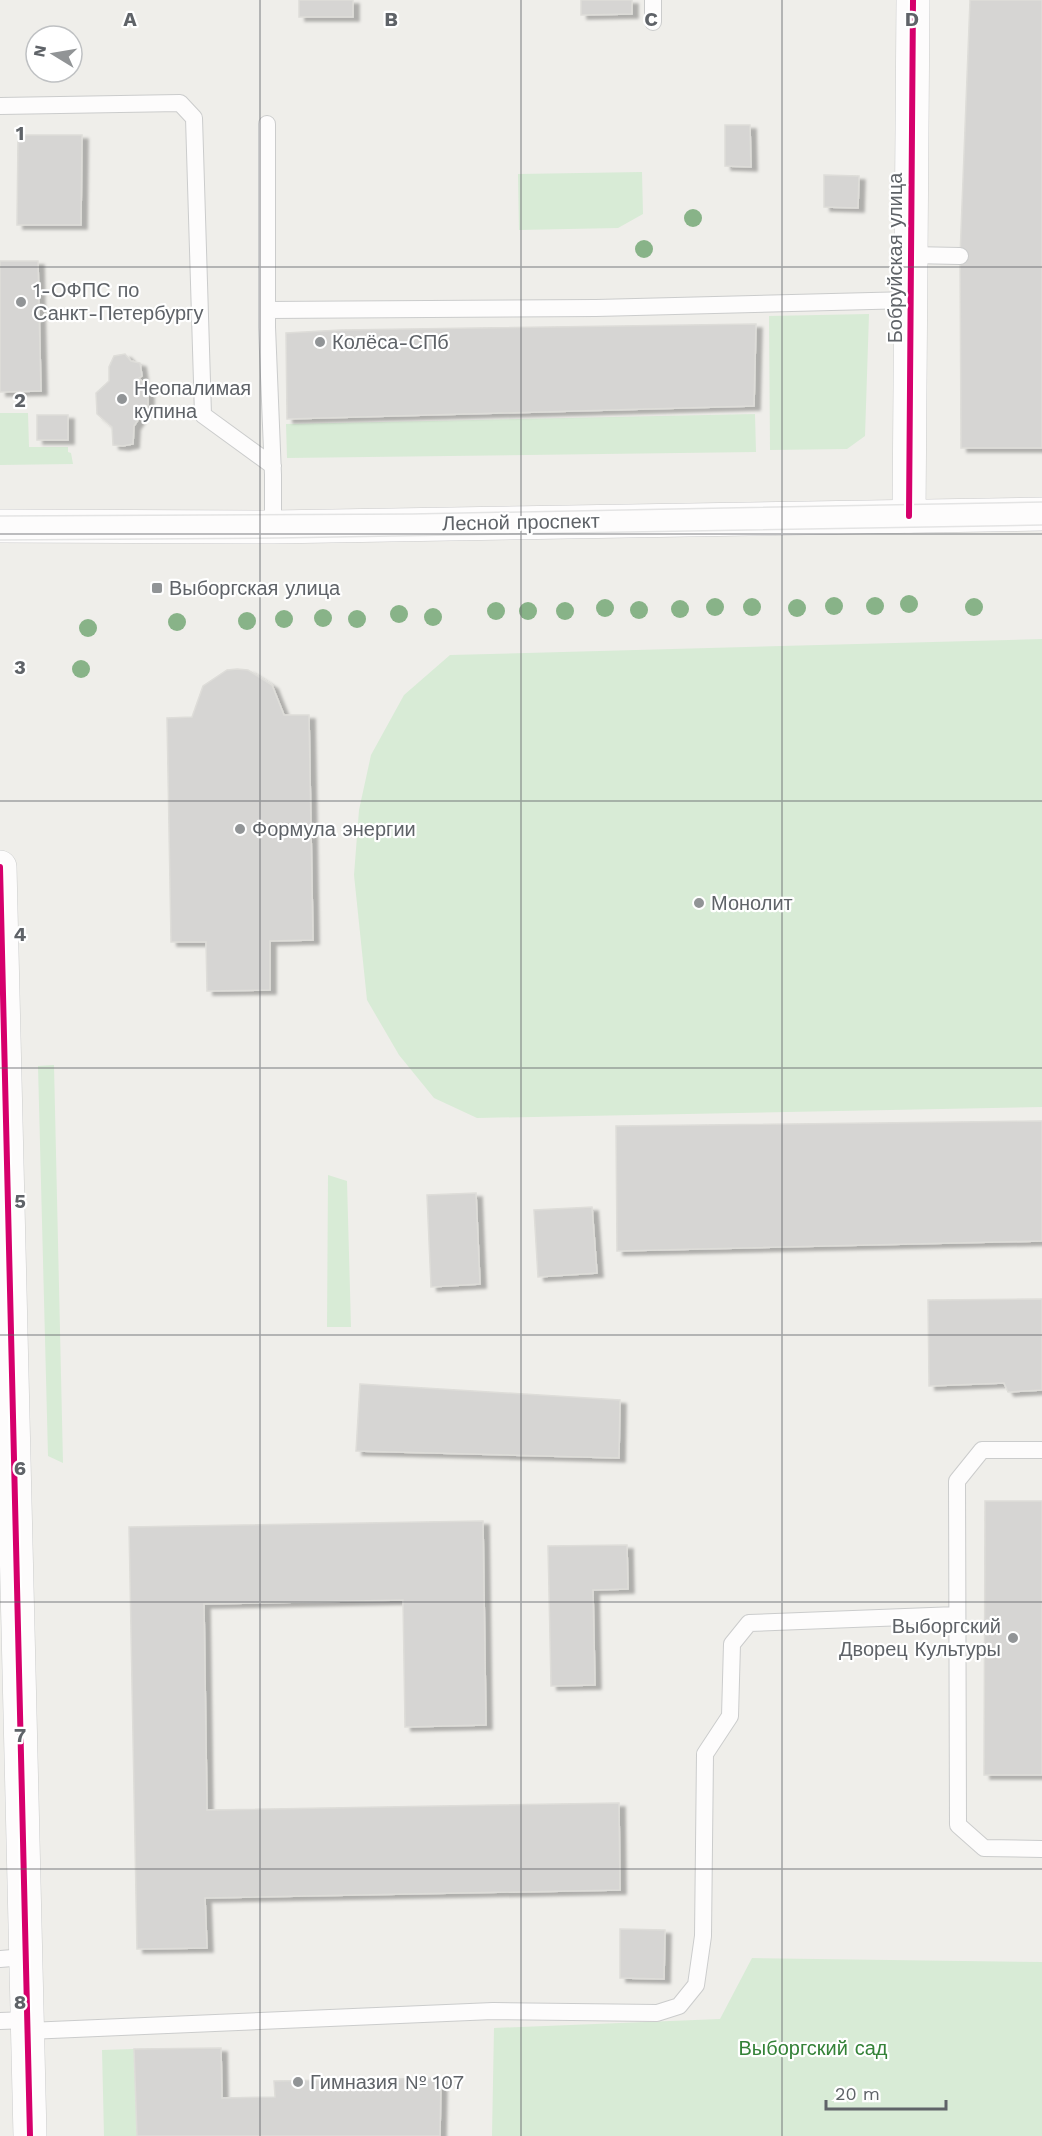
<svg xmlns="http://www.w3.org/2000/svg" width="1042" height="2136" font-family="'Work Sans',sans-serif">
  <style>
    .green { fill: #d8ebd6 }
    .building { fill: #d6d5d3; stroke: #deddd9; stroke-width: 1.5; filter: url(#shadow) }
    .lines { fill: none; stroke-linecap: round; stroke-linejoin: round }
    .lane-casing { stroke: #cbcccc; stroke-width: 18 }
    .street-casing { stroke: #cbcccc; stroke-width: 34 }
    .secondary-casing { stroke: #cacacb; stroke-width: 34 }
    .lane { stroke: #fdfcfc; stroke-width: 16 }
    .street { stroke: #fdfcfc; stroke-width: 33 }
    .secondary { stroke: #fdfcfc; stroke-width: 33 }
    .tram { stroke: #e4e4e4; stroke-width: 1.5 }
    .cycleway-casing { stroke: #fff; stroke-width: 10 }
    .cycleway { stroke: #d6006c; stroke-width: 6 }
    .tree { fill: #88b388 }
    .grid { fill: none; stroke: #5f6368; stroke-width: 1.5; stroke-opacity: 0.55 }
    .poi-dot { fill: #919496; stroke: #fff; stroke-width: 2 }
    .labels { text-anchor: middle; dominant-baseline: central; stroke-width: 4.5; stroke-linejoin: round; paint-order: stroke }
    .street-label { font-size: 20px; fill: #5f6368; stroke: #fff }
    .poi-label { font-size: 20px; fill: #5f6368; stroke: #fff; text-anchor: start }
    .park-label { font-size: 20px; fill: #348238; stroke: #fff }
    .grid-label { font-size: 20px; text-anchor: middle; font-weight: bold; fill: #5f6368; stroke: #fff; stroke-width: 4.5; stroke-linejoin: round; paint-order: stroke }
  </style>
  <defs>
    <filter id="shadow"><feDropShadow dx="6" dy="4" stdDeviation="1.5" flood-color="#0004"/></filter>
  </defs>
  <rect width="100%" height="100%" fill="#efeeea"/>
  <path class="green" d="M 642,172 L 643,214 L 618,228 L 519,230 L 518,174 Z
    M 869,314 L 865,436 L 847,449 L 770,450 L 769,316 Z
    M 0,413 L 28,413 L 29,447 L 68,447 L 68,452 L 71,453 L 73,464 L 0,465 Z
    M 755,414 L 756,452 L 287,458 L 286,424 Z
    M 1042,639 L 1042,1107 L 477,1118 L 434,1098 L 399,1055 L 367,1000 L 354,875 L 359,810 L 371,755 L 404,695 L 450,655 Z
    M 54,1065 L 63,1463 L 48,1456 L 38,1066 Z
    M 328,1175 L 347,1181 L 351,1327 L 327,1327 Z
    M 752,1958 L 1042,1962 L 1042,2136 L 492,2136 L 494,2028 L 720,2019 Z
    M 134,2049 L 137,2136 L 104,2136 L 102,2050 Z"/>
  <path class="building" d="M 299,0 L 353,0 L 353,17 L 299,17 Z
    M 581,0 L 632,0 L 632,14 L 581,15 Z
    M 970,0 L 1042,0 L 1042,448 L 961,448 L 960,256 Z
    M 725,125 L 750,125 L 751,167 L 725,166 Z
    M 18,135 L 82,135 L 81,225 L 17,225 Z
    M 824,175 L 859,176 L 858,208 L 824,207 Z
    M 0,261 L 38,261 L 41,391 L 0,392 Z
    M 756,324 L 754,406 L 287,419 L 286,333 L 341,330 Z
    M 125,354 L 131,361 L 140,363 L 142,376 L 139,378 L 148,387 L 148,405 L 134,426 L 133,444 L 123,446 L 113,445 L 112,427 L 97,414 L 96,393 L 109,381 L 109,367 L 114,356 Z
    M 37,415 L 68,415 L 68,440 L 37,440 Z
    M 237,669 L 248,670 L 272,685 L 284,715 L 309,715 L 313,940 L 270,941 L 270,990 L 207,991 L 206,942 L 171,942 L 167,718 L 192,717 L 203,686 L 227,670 Z
    M 1042,1121 L 1042,1241 L 617,1251 L 616,1126 Z
    M 476,1193 L 480,1284 L 431,1287 L 427,1195 Z
    M 592,1207 L 597,1273 L 538,1277 L 534,1210 Z
    M 1042,1299 L 1042,1390 L 1008,1392 L 1004,1383 L 929,1386 L 928,1300 Z
    M 360,1384 L 620,1400 L 619,1458 L 356,1451 Z
    M 985,1501 L 1042,1501 L 1042,1775 L 984,1775 Z
    M 483,1521 L 486,1725 L 405,1727 L 403,1600 L 204,1604 L 207,1810 L 619,1803 L 620,1890 L 205,1898 L 207,1948 L 137,1949 L 129,1527 Z
    M 627,1545 L 628,1589 L 593,1590 L 595,1685 L 551,1686 L 548,1546 Z
    M 620,1929 L 665,1930 L 664,1979 L 620,1978 Z
    M 221,2048 L 222,2098 L 275,2097 L 274,2081 L 441,2078 L 440,2136 L 137,2136 L 134,2049 Z"/>
  <g class="lines">
    <defs>
      <path id="lane" d="M 653,0 L 653,22
        M 0,106 L 180,103 L 194,118 L 203,415 L 273,466
        M 267,124 L 267,327 L 273,475 L 273,527
        M 911,255 L 960,256
        M 267,310 L 596,308 L 911,300
        M 1042,1450 L 982,1450 L 957,1481 L 958,1825 L 984,1848 L 1042,1849
        M 0,1959 L 25,1957
        M 0,2021 L 27,2020
        M 28,2031 L 493,2011 L 657,2013 L 679,2006 L 696,1985 L 703,1936 L 705,1754 L 730,1716 L 732,1644 L 749,1623 L 957,1615"/>
      <path id="street" d="M 909,516 L 913,0
        M 0,867 L 30,2136"/>
      <path id="secondary" d="M 0,526 L 273,527 L 1042,514"/>
    </defs>
    <use href="#lane" class="lane-casing"/>
    <use href="#street" class="street-casing"/>
    <use href="#secondary" class="secondary-casing"/>
    <use href="#lane" class="lane"/>
    <use href="#street" class="street"/>
    <use href="#secondary" class="secondary"/>
    <path class="tram" d="M 0,516 L 411,514 L 1042,502
      M 0,540 L 277,538 L 1042,525"/>
    <defs>
      <path id="cycleway" d="M 909,516 L 913,0
        M 0,867 L 30,2136"/>
    </defs>
    <use href="#cycleway" class="cycleway-casing"/>
    <use href="#cycleway" class="cycleway"/>
  </g>
  <g class="tree">
    <circle cx="693" cy="218" r="9"/>
    <circle cx="644" cy="249" r="9"/>
    <circle cx="909" cy="604" r="9"/>
    <circle cx="834" cy="606" r="9"/>
    <circle cx="875" cy="606" r="9"/>
    <circle cx="715" cy="607" r="9"/>
    <circle cx="752" cy="607" r="9"/>
    <circle cx="974" cy="607" r="9"/>
    <circle cx="605" cy="608" r="9"/>
    <circle cx="797" cy="608" r="9"/>
    <circle cx="680" cy="609" r="9"/>
    <circle cx="639" cy="610" r="9"/>
    <circle cx="496" cy="611" r="9"/>
    <circle cx="528" cy="611" r="9"/>
    <circle cx="565" cy="611" r="9"/>
    <circle cx="399" cy="614" r="9"/>
    <circle cx="433" cy="617" r="9"/>
    <circle cx="323" cy="618" r="9"/>
    <circle cx="284" cy="619" r="9"/>
    <circle cx="357" cy="619" r="9"/>
    <circle cx="247" cy="621" r="9"/>
    <circle cx="177" cy="622" r="9"/>
    <circle cx="88" cy="628" r="9"/>
    <circle cx="81" cy="669" r="9"/>
  </g>
  <path class="grid" d="M 260,0 L 260,2136M 521,0 L 521,2136M 782,0 L 782,2136M 0,267 L 1042,267M 0,534 L 1042,534M 0,801 L 1042,801M 0,1068 L 1042,1068M 0,1335 L 1042,1335M 0,1602 L 1042,1602M 0,1869 L 1042,1869"/>
  <g class="poi-dot">
    <circle cx="21" cy="302" r="6"/>
    <circle cx="320" cy="342" r="6"/>
    <circle cx="122" cy="399" r="6"/>
    <rect x="151" y="582" width="12" height="12" rx="3"/>
    <circle cx="240" cy="829" r="6"/>
    <circle cx="699" cy="903" r="6"/>
    <circle cx="1013" cy="1638" r="6"/>
    <circle cx="298" cy="2082" r="6"/>
  </g>
  <g class="labels">
    <g class="street-label">
      <text transform="translate(895 258) rotate(-90)">Бобруйская улица</text>
      <text transform="translate(521 522) rotate(-1)">Лесной проспект</text>
    </g>
    <g class="poi-label">
      <text x="33" y="290">1-ОФПС по<tspan x="33" dy="23">Санкт-Петербургу</tspan></text>
      <text x="332" y="342">Колёса-СПб</text>
      <text x="134" y="388">Неопалимая<tspan x="134" dy="23">купина</tspan></text>
      <text x="169" y="588">Выборгская улица</text>
      <text x="252" y="829">Формула энергии</text>
      <text x="711" y="903">Монолит</text>
      <text x="1001" y="1626" text-anchor="end">Выборгский<tspan x="1001" dy="23">Дворец Культуры</tspan></text>
      <text x="310" y="2082">Гимназия № 107</text>
    </g>
    <g class="park-label">
      <text x="813" y="2048">Выборгский сад</text>
    </g>
  </g>
  <g class="grid-label">
    <text x="130" y="26">A</text>
    <text x="391" y="26">B</text>
    <text x="651" y="26">C</text>
    <text x="912" y="26">D</text>
    <text x="20" y="140">1</text>
    <text x="20" y="407">2</text>
    <text x="20" y="674">3</text>
    <text x="20" y="941">4</text>
    <text x="20" y="1208">5</text>
    <text x="20" y="1475">6</text>
    <text x="20" y="1742">7</text>
    <text x="20" y="2009">8</text>
  </g>
  <g transform="translate(54 54) rotate(281)"><circle r="28" fill="#ffffff" stroke="#bfc1c3" stroke-width="1.5"/>
  <path d="M0-4.5L10 22L0 15L-10 22Z" fill="#919496"/>
  <text y="-9" font-size="16" font-weight="bold" text-anchor="middle" fill="#5f6368">N</text>
  </g>
  <path d="M826 2100v9h120v-9" fill="none" stroke="#5f6368" stroke-width="3"/>
  <text x="835" y="2100" font-size="18" fill="#5f6368" stroke="#ffffff" stroke-width="4.5" paint-order="stroke">20 m</text>
</svg>
